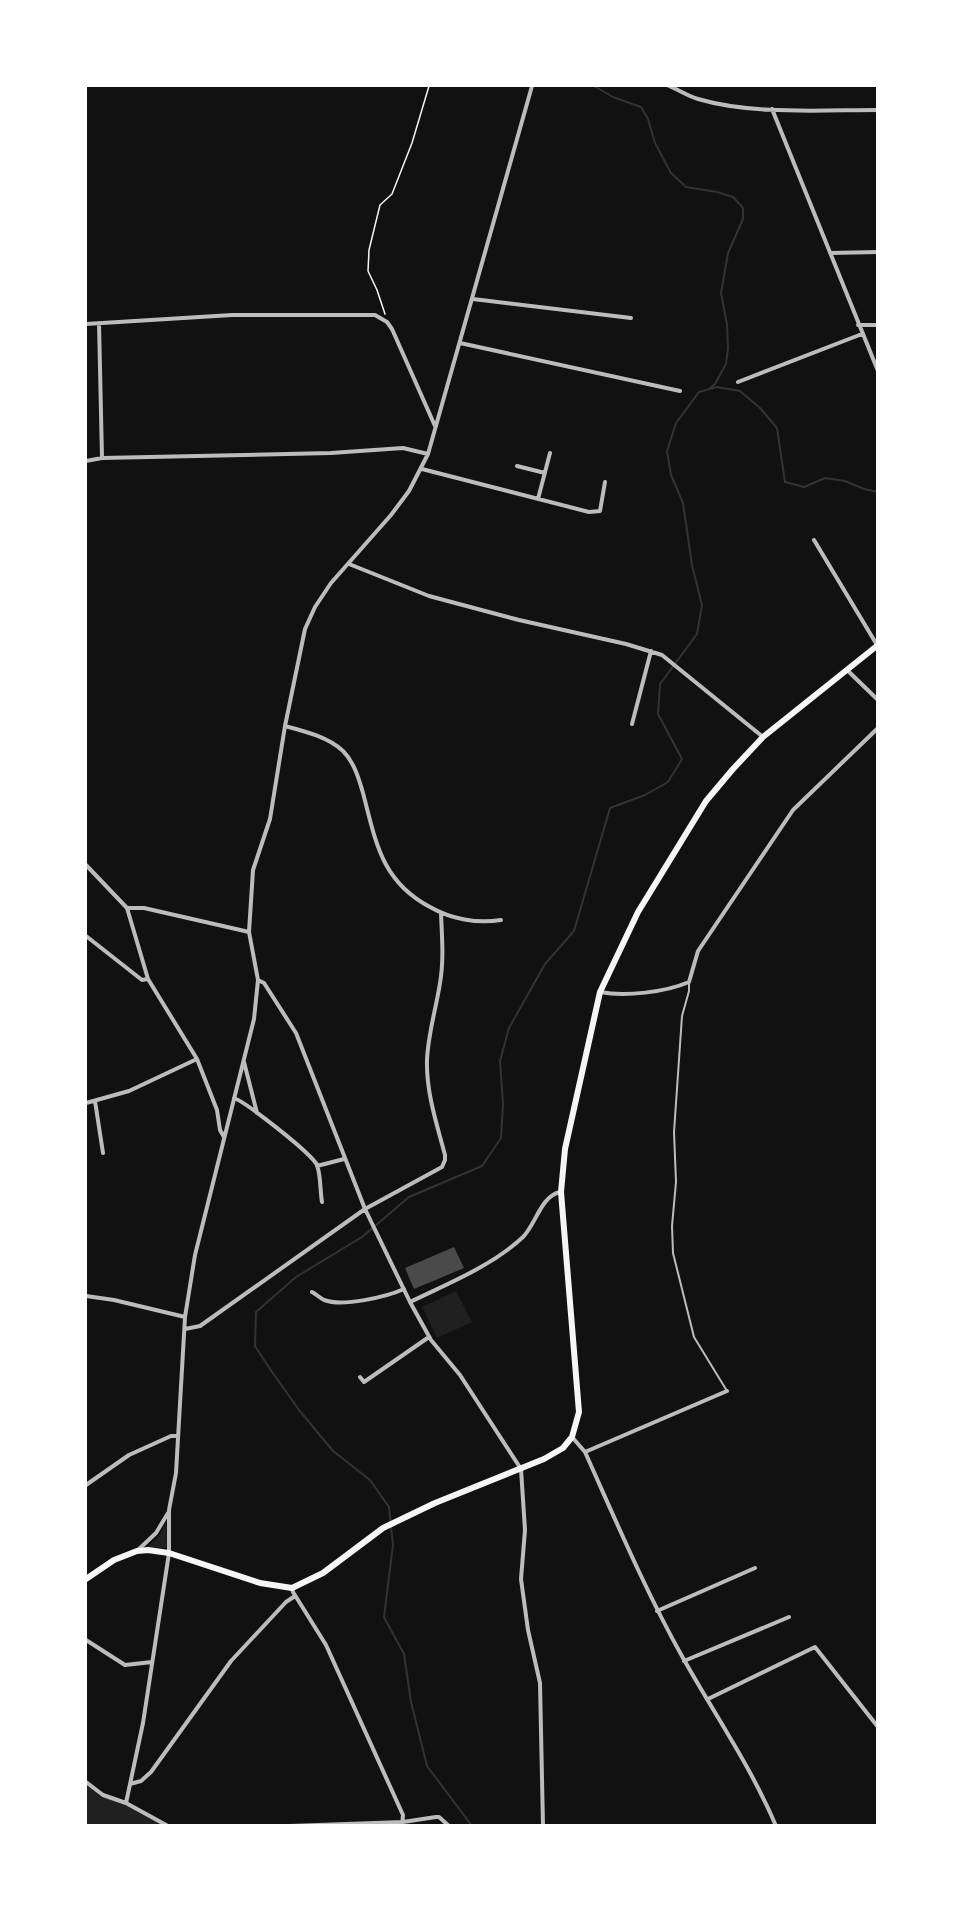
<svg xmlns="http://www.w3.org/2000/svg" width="963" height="1911" font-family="'Golos Text',sans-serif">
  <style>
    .green { fill: #202020 }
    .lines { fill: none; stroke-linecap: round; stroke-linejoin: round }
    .stream { stroke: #333; stroke-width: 2 }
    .building { fill: #4a4a4a }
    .path { stroke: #f5f5f5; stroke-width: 1.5 }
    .service { stroke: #bcbcbc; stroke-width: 2 }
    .minor { stroke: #bcbcbc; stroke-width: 4 }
    .secondary { stroke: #f5f5f5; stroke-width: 6 }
  </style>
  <rect width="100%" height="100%" fill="#111"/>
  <path class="green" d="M 456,1291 L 472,1322 L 437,1338 L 422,1307 Z
    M 166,1523 L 167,1548 L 147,1547 L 158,1538 Z
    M 86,1780 L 102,1793 L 170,1825 L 86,1825 Z"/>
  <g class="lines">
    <path class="stream" d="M 594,86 L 613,97 L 641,107 L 648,119 L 655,143 L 671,173 L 686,187 L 717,192 L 733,197 L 743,208 L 743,219 L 728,253 L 721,293 L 727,324 L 728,348 L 726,364 L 715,384 L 709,389
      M 472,1826 L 427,1766 L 411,1702 L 404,1654 L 384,1617 L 393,1545 L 389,1507 L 370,1480 L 333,1451 L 299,1410 L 270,1369 L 255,1346 L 256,1312 L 296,1277 L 362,1237 L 409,1197 L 482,1166 L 501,1138 L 503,1104 L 500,1061 L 509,1028 L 545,964 L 574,931 L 610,808 L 645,795 L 668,782 L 682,759 L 658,714 L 660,684 L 697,634 L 702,605 L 692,565 L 683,503 L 671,475 L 667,451 L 676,423 L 699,392 L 717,387 L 740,391 L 760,408 L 777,428 L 785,482 L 804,487 L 825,478 L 845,481 L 864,489 L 878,492"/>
  </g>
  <path class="building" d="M 454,1247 L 464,1268 L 414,1289 L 405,1268 Z"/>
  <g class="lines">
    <path class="path" d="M 385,314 L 377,290 L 368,271 L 369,250 L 380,205 L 392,194 L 412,143 L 429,86"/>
    <path class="service" d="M 689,982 L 689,991 L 682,1016 L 674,1132 L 676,1182 L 672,1226 L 673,1253 L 694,1337 L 727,1391"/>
    <path class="minor" d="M 669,86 C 679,90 688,96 698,99 C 753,115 821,110 878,110
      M 772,109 L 878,371
      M 830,253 L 878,252
      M 473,299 L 631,318
      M 99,323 L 102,458
      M 86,324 L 232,315 L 375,315 L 387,322 L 392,329 L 435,426
      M 858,325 L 878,325
      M 460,343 L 680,391
      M 738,382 L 862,334
      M 86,461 L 102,458 L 331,453 L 403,448 L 428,454
      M 517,466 L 545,473
      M 422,469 L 589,512 L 600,511 L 605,482
      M 538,499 L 550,453
      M 814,540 L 877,645
      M 349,564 L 429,596 L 519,620 L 626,644 L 662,655 L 763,737
      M 847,670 L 878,700
      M 632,724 L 651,651
      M 285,726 C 304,731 328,737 343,751 C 354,762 359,779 363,793 C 376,842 381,881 430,907 C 451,919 477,924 501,920
      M 86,865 L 127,908 L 148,979 L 197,1059 L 217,1110 L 220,1130 L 224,1137
      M 127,908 L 144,908 L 249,932
      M 86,936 L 142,980 L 148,979
      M 258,980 L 264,983 L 296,1033 L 365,1209 L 410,1302 L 431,1340 L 460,1375 L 521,1469 L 525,1530 L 521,1579 L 528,1630 L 540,1683 L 543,1826
      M 600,992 C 625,997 666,992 689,982 L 698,951 L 793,810 L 878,728
      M 244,1062 L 257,1113
      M 234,1098 C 247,1103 311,1153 317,1165 C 321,1176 320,1191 322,1202
      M 95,1101 L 103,1153
      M 86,1103 L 129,1091 L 197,1059
      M 317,1166 L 344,1159
      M 312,1292 C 316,1294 320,1298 324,1300 C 343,1307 386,1297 404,1289
      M 86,1296 L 114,1300 L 185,1317
      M 410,1302 C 449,1283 492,1266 523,1237 C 536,1224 541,1196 560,1192
      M 185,1329 L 200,1326 L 365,1209 L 442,1167 L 445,1160 L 445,1155 C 437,1125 426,1092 427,1060 C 428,1034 436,1009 440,983 C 444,960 442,937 441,914
      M 360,1377 L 364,1382 L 429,1337
      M 572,1437 L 585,1452 C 616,1521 646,1592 683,1658 C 715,1715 750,1765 776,1826
      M 585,1452 L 727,1391
      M 86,1485 L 129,1455 L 171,1436 L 178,1436
      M 139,1549 L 156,1533 L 168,1513
      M 292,1588 L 293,1592 L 326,1645 L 403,1815 L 402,1826
      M 657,1611 L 755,1568
      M 86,1640 L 125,1665 L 152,1662
      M 684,1661 L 789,1617
      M 708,1699 L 815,1647 L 878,1727
      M 86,1782 L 103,1795 L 126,1803 L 168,1826
      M 130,1784 L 141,1781 L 151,1772 L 231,1661 L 286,1602 L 295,1596
      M 126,1803 L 143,1723 L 169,1553 L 169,1510 L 176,1473 L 185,1317 L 195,1255 L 254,1019 L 258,980 L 249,932 L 253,870 L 270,819 L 285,726 L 305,629 L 315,607 L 331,583 L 391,515 L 409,491 L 428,454 L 532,86
      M 289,1826 L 403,1822 L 436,1817 L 439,1817 L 449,1826"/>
    <path class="secondary" d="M 86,1579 L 114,1560 L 137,1551 L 148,1550 L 169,1553 L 260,1583 L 292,1588 L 323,1573 L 383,1528 L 435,1503 L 544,1459 L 563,1448 L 572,1437 L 579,1412 L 561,1192 L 565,1149 L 600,992 L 638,912 L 706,801 L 733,769 L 763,737 L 878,645"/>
  </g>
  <rect width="963" height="1911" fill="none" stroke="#ffffff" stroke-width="174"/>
</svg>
